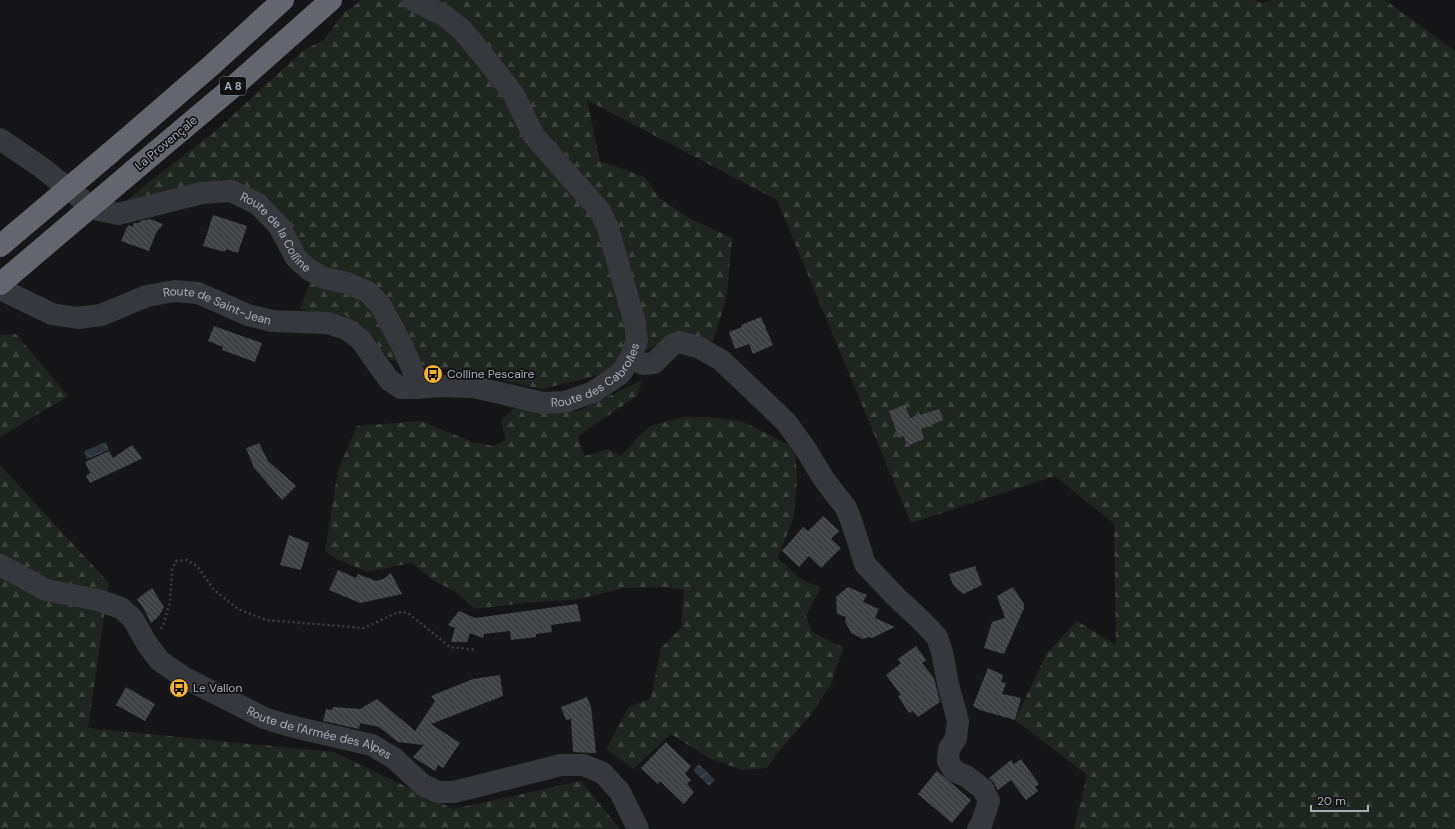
<svg xmlns="http://www.w3.org/2000/svg" width="1455" height="829" font-family="'DM Sans',sans-serif">
  <style>
    .forest { fill: url(#forest-firs) }
    .water { fill: url(#water-waves) }
    .building { fill: url(#building-back-hatch) }
    .lines { fill: none; stroke-linecap: round; stroke-linejoin: round }
    .path { stroke: #3d3f44; stroke-width: 2.5; stroke-dasharray: 2 3; stroke-linecap: butt }
    .minor { stroke: #37383d; stroke-width: 22 }
    .highway { stroke: #63666e; stroke-width: 22 }
    .highway-bridge { stroke: #63666e; stroke-width: 22 }
    .labels { text-anchor: middle; dominant-baseline: central; stroke-width: 3.5; stroke-linejoin: round; paint-order: stroke }
    .shield { fill: #111113; stroke: #7b7e86; stroke-width: 1 }
    .shield-label { font-size: 11px; font-weight: bold; fill: #a8adb8 }
    .street-label { font-size: 12px; fill: #a8adb8; stroke: #111113 }
    .poi-label { font-size: 12px; fill: #a8adb8; stroke: #111113; text-anchor: start }
  </style>
  <defs>
    <pattern id="forest-firs" width="22" height="20" patternUnits="userSpaceOnUse"><rect width="22" height="20" fill="#1e261f"/><path d="M5 1l3.5 6h-7zM16 11l3.5 6h-7z" fill="#3c433d"/></pattern>
    <pattern id="water-waves" width="16" height="10" patternUnits="userSpaceOnUse"><rect width="16" height="10" fill="#2c353c"/><path d="M0 5q4-4 8 0t8 0" fill="none" stroke="#485056"/></pattern>
    <pattern id="building-back-hatch" width="6" height="6" patternUnits="userSpaceOnUse"><rect width="6" height="6" fill="#404145"/><path d="M-1 5l2 2M0 0l6 6M5-1l2 2" fill="none" stroke="#595a5e"/></pattern>
  </defs>
  <rect width="100%" height="100%" fill="#161618"/>
  <path class="forest" d="M 362,0 L 1254,0 L 1261,3 L 1273,0 L 1385,0 L 1455,51 L 1455,829 L 1074,829 L 1087,775 L 1015,720 L 1047,653 L 1077,621 L 1116,645 L 1114,524 L 1055,476 L 911,523 L 777,200 L 587,100 L 600,161 L 645,177 L 659,198 L 691,219 L 732,238 L 727,296 L 713,341 L 658,344 L 596,376 L 541,389 L 482,375 L 391,360 L 345,315 L 325,316 L 300,309 L 318,262 L 306,255 L 278,209 L 265,199 L 119,207 L 149,182 L 214,132 L 304,50 L 324,40 L 343,14 Z
    M 16,334 L 68,396 L 0,437 L 0,335 Z
    M 642,380 L 637,396 L 578,436 L 581,447 L 585,456 L 608,449 L 621,456 L 637,438 L 650,426 L 682,417 L 710,417 L 742,421 L 795,448 L 797,478 L 794,516 L 778,558 L 802,580 L 821,588 L 806,615 L 812,632 L 844,648 L 836,668 L 832,683 L 809,717 L 779,751 L 767,768 L 742,770 L 709,758 L 671,734 L 633,769 L 606,749 L 629,707 L 651,698 L 661,648 L 681,628 L 684,590 L 666,587 L 624,588 L 579,599 L 524,603 L 475,609 L 456,592 L 433,580 L 411,563 L 367,572 L 335,558 L 325,551 L 338,470 L 357,426 L 421,421 L 473,442 L 493,446 L 506,440 L 501,420 L 516,407 L 539,411 L 578,411 Z
    M 0,465 L 109,583 L 88,728 L 334,752 L 453,809 L 581,781 L 620,829 L 0,829 Z"/>
  <path class="water" d="M 106,442 L 109,450 L 87,459 L 84,451 Z
    M 699,764 L 715,780 L 709,786 L 693,770 Z"/>
  <path class="building" d="M 213,215 L 247,226 L 238,253 L 226,249 L 225,252 L 203,246 Z
    M 150,219 L 163,224 L 156,233 L 149,251 L 121,241 L 128,225 L 133,227 L 134,223 L 139,223 L 140,221 Z
    M 761,317 L 773,345 L 753,354 L 749,344 L 735,349 L 729,332 L 742,327 L 741,325 Z
    M 214,326 L 262,343 L 255,362 L 222,350 L 223,347 L 208,341 Z
    M 905,405 L 910,418 L 939,409 L 943,420 L 921,429 L 924,439 L 907,446 L 904,436 L 899,438 L 889,411 Z
    M 259,443 L 268,461 L 296,486 L 282,500 L 254,468 L 246,448 Z
    M 132,445 L 142,458 L 141,459 L 90,483 L 86,476 L 90,473 L 85,462 L 109,451 L 113,458 Z
    M 823,516 L 839,531 L 831,539 L 841,548 L 821,568 L 809,556 L 799,567 L 782,551 L 803,527 L 808,531 Z
    M 289,535 L 309,543 L 301,570 L 280,565 Z
    M 975,566 L 982,585 L 963,594 L 953,585 L 949,574 Z
    M 338,570 L 356,578 L 358,574 L 376,581 L 383,579 L 391,573 L 402,594 L 360,603 L 329,590 Z
    M 848,587 L 867,595 L 863,602 L 879,609 L 875,618 L 895,627 L 872,638 L 869,637 L 863,639 L 851,633 L 845,621 L 846,617 L 837,614 L 836,597 Z
    M 1013,587 L 1024,604 L 1024,608 L 1004,654 L 984,648 L 992,622 L 1005,618 L 997,596 Z
    M 152,588 L 164,607 L 159,616 L 151,623 L 144,609 L 137,599 Z
    M 577,604 L 581,621 L 551,625 L 552,632 L 536,634 L 536,637 L 511,640 L 510,631 L 484,634 L 483,638 L 470,633 L 467,642 L 451,642 L 455,628 L 448,625 L 459,611 L 475,618 Z
    M 916,646 L 926,660 L 922,663 L 934,678 L 940,702 L 918,717 L 913,711 L 909,713 L 898,696 L 901,695 L 886,675 L 901,663 L 898,659 Z
    M 988,668 L 1003,675 L 1001,682 L 1006,683 L 1002,694 L 1021,698 L 1015,720 L 980,710 L 973,706 Z
    M 500,675 L 503,696 L 431,724 L 460,743 L 443,768 L 438,765 L 435,771 L 413,757 L 424,745 L 398,742 L 379,727 L 360,723 L 359,729 L 323,721 L 326,709 L 332,710 L 333,707 L 360,709 L 377,699 L 415,731 L 435,701 L 431,696 L 473,679 Z
    M 126,687 L 155,704 L 145,721 L 116,705 Z
    M 587,697 L 591,707 L 596,753 L 573,752 L 571,719 L 566,720 L 561,707 Z
    M 666,742 L 691,766 L 685,774 L 691,780 L 687,784 L 694,792 L 684,804 L 660,781 L 658,784 L 641,768 Z
    M 1021,759 L 1039,784 L 1035,787 L 1038,791 L 1026,800 L 1011,780 L 998,790 L 994,783 L 989,778 L 1011,760 L 1014,764 Z
    M 937,771 L 971,800 L 952,823 L 918,794 Z"/>
  <g class="lines">
    <path class="path" d="M 161,629 L 163,626 L 170,602 L 172,570 L 176,561 L 187,560 L 197,566 L 214,590 L 238,609 L 266,620 L 364,628 L 398,612 L 408,613 L 450,647 L 476,650"/>
    <g class="minor">
      <path id="s1" d="M 0,139 L 41,167 L 94,209 L 118,214 L 202,193 L 231,191 L 258,204 L 279,226 L 296,258 L 308,269 L 324,278 L 347,283 L 368,292 L 381,306 L 402,345 L 414,373 L 416,388"/>
      <path id="s2" d="M 0,289 L 52,314 L 78,318 L 101,315 L 147,296 L 175,291 L 198,293 L 248,315 L 272,321 L 328,323 L 346,329 L 360,339 L 389,380 L 401,388 L 416,388 L 439,386 L 474,387 L 543,403 L 565,402 L 593,392 L 620,374 L 631,358 L 637,339 L 635,323 L 608,228 L 600,211 L 534,136 L 514,95 L 490,64 L 463,31 L 445,16 L 413,0"/>
      <path d="M 631,358 L 643,364 L 654,363 L 672,345 L 679,342 L 698,347 L 721,360 L 786,422 L 805,448 L 823,478 L 846,508 L 851,520 L 865,564 L 895,596 L 922,621 L 937,637 L 942,652 L 948,684 L 958,721 L 956,738 L 949,749 L 948,761 L 954,771 L 966,776 L 983,789 L 989,801 L 981,825 L 978,829"/>
      <path id="s3" d="M 0,565 L 46,590 L 98,600 L 121,608 L 133,619 L 147,644 L 160,661 L 185,678 L 264,718 L 290,726 L 372,745 L 395,759 L 423,785 L 438,792 L 454,792 L 561,765 L 583,765 L 603,773 L 620,792 L 638,829"/>
    </g>
    <path class="highway" d="M 110,153 L 213,64 L 283,0
      M 133,171 L 234,86 L 331,0"/>
    <path class="highway-bridge" d="M 0,246 L 110,153
      M 0,284 L 133,171"/>
  </g>
  <defs>
    <symbol id="bus-disc" viewBox="-11 -11 22 22"><circle r="9.5" fill="#f2b134" stroke="#111113"/><path d="M-5-6H5V4H4V6H2V4H-2V6H-4V4H-5ZM-3.5-4V0h7V-4ZM-3.5 1.2v1.5H-2V1.2ZM2 1.2v1.5H3.5V1.2Z" fill="#111"/></symbol>
  </defs>
  <g fill-rule="evenodd">
    <use href="#bus-disc" x="422" y="363" width="22" height="22"/>
    <use href="#bus-disc" x="168" y="677" width="22" height="22"/>
  </g>
  <g class="labels">
    <rect class="shield" x="220" y="77" width="26" height="18" rx="3"/>
    <g class="shield-label">
      <text x="233" y="86">A 8</text>
    </g>
    <g class="street-label">
      <text transform="translate(166 143) rotate(-40)">La Provençale</text>
      <text stroke="none"><textPath href="#s1" startOffset="320">Route de la Colline</textPath></text>
      <text stroke="none"><textPath href="#s2" startOffset="230">Route de Saint-Jean</textPath></text>
      <text stroke="none"><textPath href="#s2" startOffset="652">Route des Cabrolles</textPath></text>
      <text stroke="none"><textPath href="#s3" startOffset="372">Route de l'Armée des Alpes</textPath></text>
    </g>
    <g class="poi-label">
      <text x="447" y="374">Colline Pescaïre</text>
      <text x="193" y="688">Le Vallon</text>
    </g>
  </g>
  <path d="M1311 805v6h57v-6" fill="none" stroke="#a8adb8" stroke-width="2"/>
  <text x="1317" y="805" font-size="12" fill="#a8adb8" stroke="#111113" stroke-width="3" paint-order="stroke">20 m</text>
</svg>
